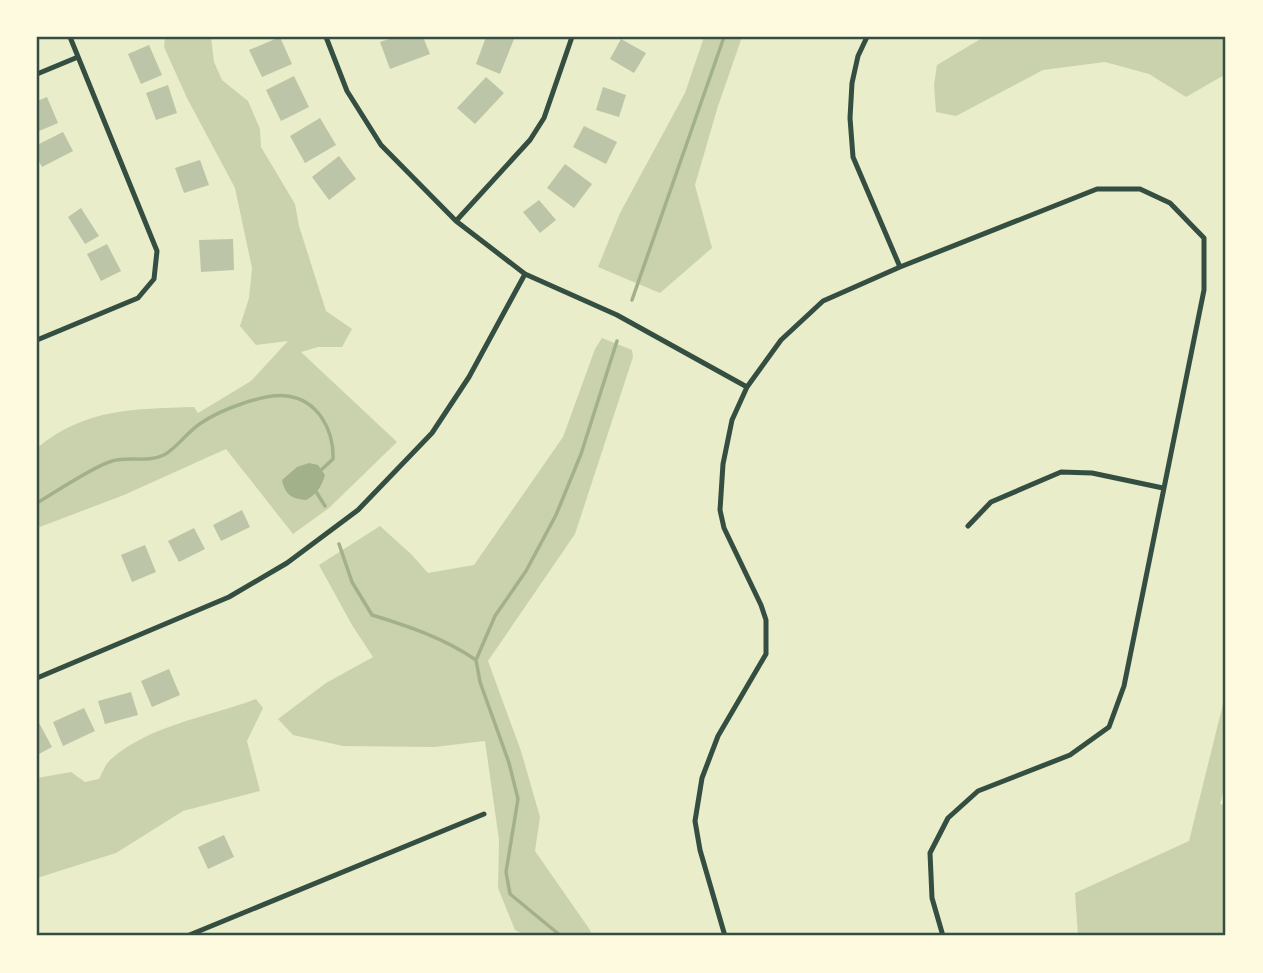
<svg xmlns="http://www.w3.org/2000/svg" width="1263" height="973" font-family="Quicksand,sans-serif">
  <style>
    .green { fill: #cad2ad }
    .water { fill: #a3b18a }
    .lines { fill: none; stroke-linecap: round; stroke-linejoin: round }
    .stream { stroke: #a3b18a; stroke-width: 3.5 }
    .building { fill: #bcc5a7 }
    .minor { stroke: #344e41; stroke-width: 5 }
    .neatline { fill: none; stroke: #344e41; stroke-width: 2.5 }
  </style>
  <rect width="100%" height="100%" fill="#e9edc9"/>
  <path class="green" d="M 165,37 L 211,37 L 214,62 L 222,80 L 248,101 L 260,129 L 261,147 L 295,204 L 299,226 L 326,311 L 352,329 L 342,347 L 318,347 L 301,352 L 397,442 L 329,508 L 293,534 L 226,449 L 124,495 L 37,528 L 37,448 C 85,408 135,409 194,407 L 198,413 L 251,381 L 288,341 L 256,345 L 240,326 L 249,298 L 252,268 L 235,188 L 187,98 L 164,47 Z
    M 704,37 L 742,37 L 718,106 L 695,185 L 712,248 L 660,293 L 598,267 L 620,213 L 685,93 Z
    M 984,37 L 1226,37 L 1226,74 L 1186,97 L 1149,74 L 1105,62 L 1043,70 L 956,116 L 936,112 L 934,85 L 937,65 Z
    M 602,338 L 632,350 L 633,357 L 575,534 L 488,661 L 521,751 L 540,817 L 535,851 L 590,930 L 592,936 L 527,936 L 515,930 L 498,888 L 499,840 L 485,741 L 434,747 L 343,746 L 293,735 L 278,719 L 326,683 L 373,657 L 352,625 L 319,565 L 380,526 L 411,554 L 428,573 L 474,565 L 563,437 L 595,349 Z
    M 1226,692 L 1226,782 L 1220,804 L 1226,805 L 1226,936 L 1078,936 L 1075,893 L 1189,841 Z
    M 256,699 L 263,708 L 247,741 L 260,791 L 183,811 L 116,853 L 37,878 L 37,778 L 71,772 L 85,782 L 99,779 C 102,773 105,765 110,760 C 151,724 206,718 256,699 Z"/>
  <path class="water" d="M 309,463 L 318,465 L 325,475 C 322,486 316,495 306,500 C 292,499 285,495 282,480 L 297,467 Z"/>
  <g class="lines">
    <path class="stream" d="M 632,300 L 724,37
      M 315,490 L 325,506
      M 37,503 C 56,492 92,467 112,461 C 130,456 147,463 164,455 C 178,447 187,432 201,423 C 220,410 264,393 287,396 C 318,400 334,430 333,459 L 319,472
      M 339,544 L 352,582 L 372,615 C 408,626 444,638 476,660
      M 561,936 L 510,894 L 506,872 L 518,799 L 509,763 L 480,682 L 476,660 L 495,616 L 526,571 L 556,515 L 581,454 L 617,341"/>
  </g>
  <path class="building" d="M 280,37 L 292,64 L 262,77 L 249,50 Z
    M 395,37 L 423,37 L 430,54 L 390,69 L 380,42 Z
    M 486,37 L 514,39 L 500,74 L 476,64 Z
    M 621,39 L 646,53 L 634,73 L 610,59 Z
    M 149,45 L 162,75 L 141,84 L 128,54 Z
    M 294,76 L 309,107 L 281,121 L 266,90 Z
    M 486,77 L 504,93 L 475,124 L 457,108 Z
    M 168,85 L 177,113 L 156,120 L 146,93 Z
    M 603,87 L 626,95 L 619,117 L 596,110 Z
    M 47,97 L 58,123 L 37,132 L 37,101 Z
    M 320,118 L 336,145 L 305,163 L 290,136 Z
    M 584,126 L 617,142 L 606,164 L 573,147 Z
    M 63,132 L 73,151 L 42,167 L 37,157 L 37,145 Z
    M 339,156 L 356,179 L 329,200 L 312,177 Z
    M 200,160 L 209,185 L 184,193 L 175,168 Z
    M 565,164 L 592,184 L 574,208 L 547,188 Z
    M 539,200 L 556,220 L 540,233 L 523,212 Z
    M 81,208 L 99,236 L 85,244 L 68,217 Z
    M 233,239 L 234,270 L 201,272 L 199,240 Z
    M 107,244 L 121,271 L 101,281 L 87,254 Z
    M 242,510 L 250,527 L 221,541 L 213,525 Z
    M 194,528 L 205,549 L 179,562 L 168,541 Z
    M 145,545 L 156,572 L 132,582 L 121,555 Z
    M 169,669 L 180,695 L 152,707 L 141,681 Z
    M 131,692 L 138,715 L 105,724 L 98,701 Z
    M 84,708 L 95,731 L 63,746 L 53,722 Z
    M 37,719 L 52,747 L 37,755 Z
    M 224,835 L 234,857 L 208,869 L 198,847 Z"/>
  <g class="lines">
    <path class="minor" d="M 326,37 L 347,91 L 381,145 L 456,221 L 525,274 L 617,315 L 747,387
      M 867,37 L 858,56 L 852,83 L 850,118 L 853,157 L 900,267
      M 37,74 L 78,57
      M 456,221 L 530,140 L 544,118 L 572,37
      M 37,340 L 138,298 L 154,279 L 157,251 L 70,37
      M 968,526 L 991,502 L 1061,472 L 1092,473 L 1163,488
      M 37,678 L 229,597 L 287,563 L 358,510 L 432,433 L 469,377 L 525,274
      M 187,936 L 484,814
      M 725,936 L 700,850 L 695,821 L 702,778 L 718,736 L 766,654 L 766,620 L 761,605 L 724,528 L 720,510 L 723,464 L 732,420 L 747,387 L 781,340 L 823,301 L 900,267 L 1097,189 L 1140,189 L 1170,203 L 1204,238 L 1204,290 L 1124,686 L 1109,727 L 1070,755 L 978,791 L 948,818 L 930,853 L 932,898 L 943,936"/>
  </g>
  <rect width="1263" height="973" fill="none" stroke="#fefae0" stroke-width="77"/>
  <rect x="38" y="38" width="1186" height="896" class="neatline"/>
</svg>
